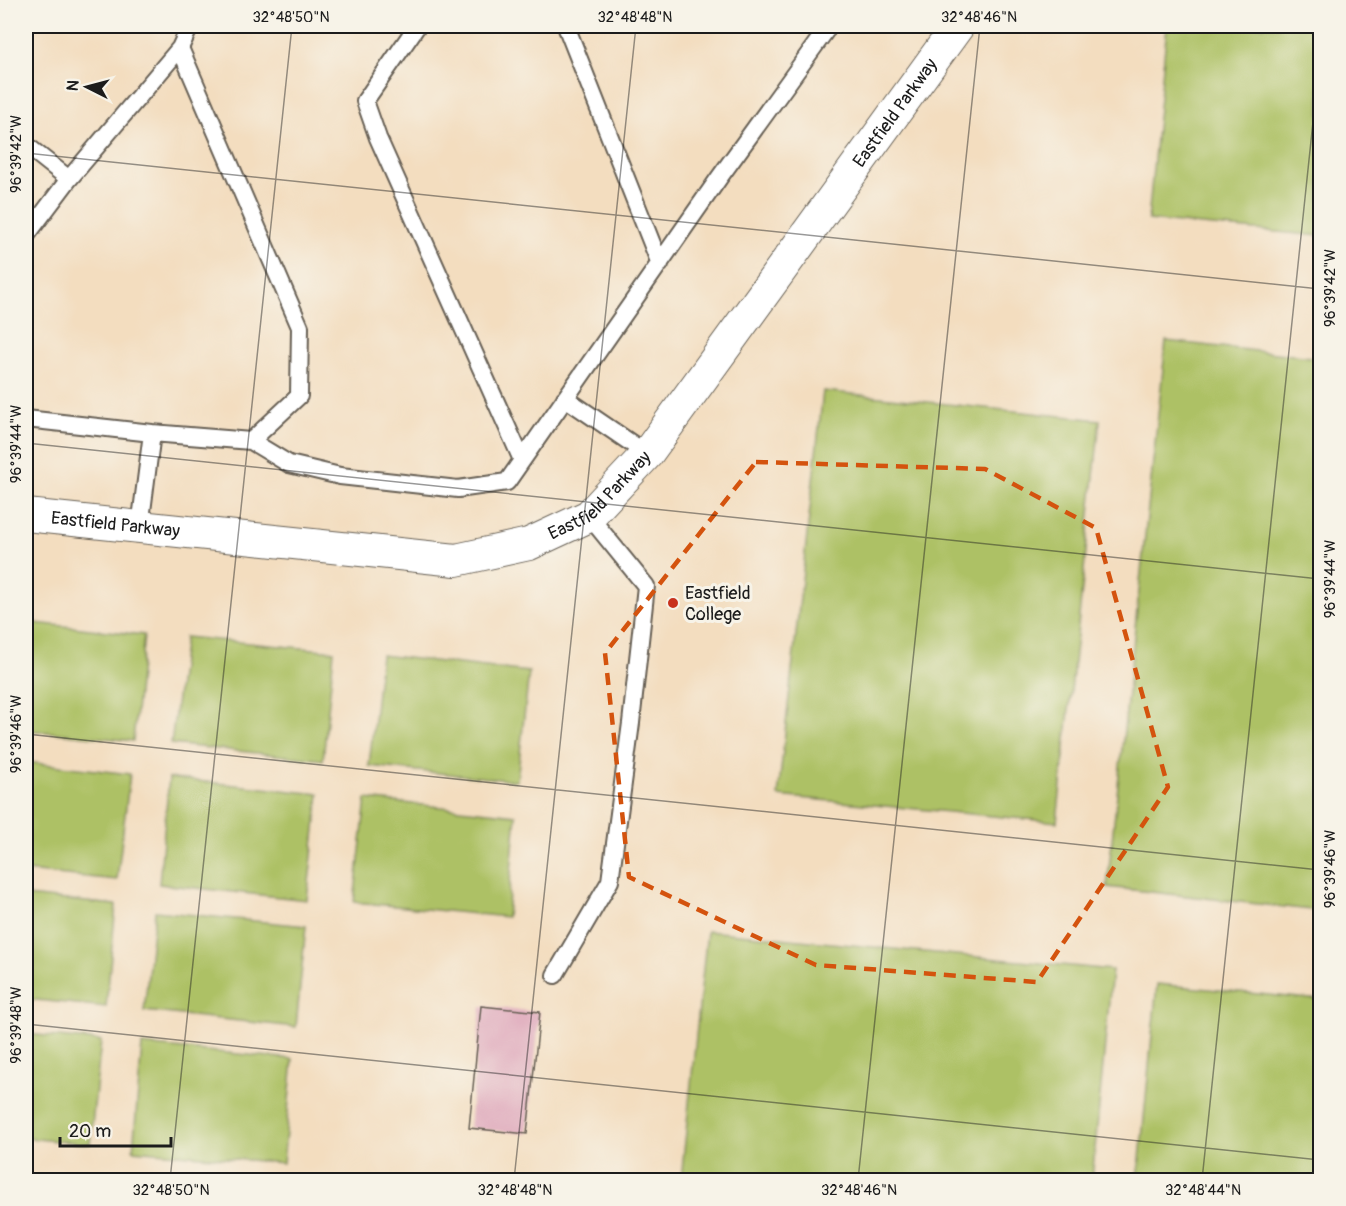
<svg xmlns="http://www.w3.org/2000/svg" width="1346" height="1206" font-family="Pangolin,sans-serif">
  <style>
    .green { fill: #adc165; stroke: #646e40; stroke-width: 1.5 }
    .building { fill: #dda3b8 }
    .lines { fill: none; stroke-linecap: round; stroke-linejoin: round }
    .service-casing { stroke: #676055; stroke-width: 20 }
    .minor-casing { stroke: #676055; stroke-width: 34 }
    .service { stroke: #fff; stroke-width: 16 }
    .minor { stroke: #fff; stroke-width: 32 }
    .marked { fill: none; stroke: #d4530e; stroke-width: 4.5; stroke-dasharray: 12 8; stroke-linejoin: round }
    .ticks { fill: none; stroke: #1c1c1c; stroke-width: 1.5; stroke-opacity: 0.45 }
    .poi-dot { fill: #c8321e; stroke: #f7f3e8; stroke-width: 2 }
    .labels { text-anchor: middle; dominant-baseline: central; stroke-width: 6; stroke-linejoin: round; paint-order: stroke }
    .street-label { font-size: 18px; fill: #1c1c1c; stroke: #f7f3e8 }
    .poi-label { font-size: 18px; fill: #1c1c1c; stroke: #f7f3e8; text-anchor: start }
    .neatline { fill: none; stroke: #1c1c1c; stroke-width: 2 }
    .ticks-label { font-size: 15px; text-anchor: middle; fill: #1c1c1c }
  </style>
  <rect width="100%" height="100%" fill="#f7f3e8"/>
  <filter id="ink" filterUnits="userSpaceOnUse"><feTurbulence type="fractalNoise" baseFrequency=".0167" numOctaves="2"/><feDisplacementMap in="SourceGraphic" scale="12" xChannelSelector="R" yChannelSelector="G"/><feConvolveMatrix kernelMatrix="1 2 1 2 8 2 1 2 1" color-interpolation-filters="sRGB"/></filter>
  <filter id="wash" filterUnits="userSpaceOnUse"><feTurbulence type="fractalNoise" baseFrequency=".008" numOctaves="4" result="noise"/><feDisplacementMap in="SourceGraphic" scale="24" xChannelSelector="R" yChannelSelector="G"/><feGaussianBlur stdDeviation="1.35" result="paint"/><feColorMatrix in="noise" values="0 0 0 0 0 0 0 0 0 0 0 0 0 0 0 0 0 1.4 0 .05"/><feComposite in="paint" operator="in"/></filter>
  <g filter="url(#wash)">
    <rect width="100%" height="100%" fill="#f3ddbf"/>
    <path class="green" d="M 1167,26 L 1320,26 L 1320,236 L 1148,220 Z
      M 1166,341 L 1320,358 L 1320,911 L 1107,887 Z
      M 823,391 L 1100,420 L 1057,822 L 778,796 Z
      M 26,622 L 144,635 L 133,741 L 26,730 Z
      M 185,637 L 334,651 L 323,760 L 171,744 Z
      M 381,655 L 529,672 L 517,781 L 369,766 Z
      M 26,762 L 130,774 L 117,880 L 26,871 Z
      M 169,778 L 319,794 L 307,900 L 159,884 Z
      M 366,799 L 516,815 L 507,917 L 354,902 Z
      M 26,896 L 116,905 L 106,1007 L 26,999 Z
      M 155,911 L 306,926 L 296,1027 L 144,1011 Z
      M 707,931 L 1112,970 L 1092,1180 L 681,1180 Z
      M 1157,984 L 1320,1000 L 1320,1180 L 1138,1180 Z
      M 26,1034 L 101,1041 L 90,1144 L 26,1138 Z
      M 142,1045 L 293,1059 L 283,1163 L 133,1150 Z"/>
    <g id="blocks">
      <path class="building" d="M 481,1006 L 540,1012 L 527,1134 L 469,1128 Z"/>
    </g>
  </g>
  <g filter="url(#ink)">
    <use href="#blocks" fill-opacity="0" stroke="#676055" stroke-width="1.5"/>
    <g class="lines">
      <defs>
        <path id="service" d="M 417,26 L 365,101 L 378,138 L 522,460
          M 566,26 L 660,264
          M 26,145 L 69,179 L 26,236
          M 69,179 L 180,48
          M 565,398 L 647,454
          M 26,419 L 152,433
          M 251,441 L 289,464 L 340,476 L 458,489 L 507,482 L 719,178 L 829,26
          M 140,527 L 152,433 L 251,441 L 299,396 L 300,327 L 180,48 L 190,26
          M 555,975 L 610,881 L 631,723 L 646,586 L 589,516"/>
        <g id="minor">
          <path id="s1" d="M 26,515 L 456,560 L 529,544 L 589,516 L 647,454 L 958,26"/>
        </g>
      </defs>
      <use href="#service" class="service-casing"/>
      <use href="#minor" class="minor-casing"/>
      <use href="#service" class="service"/>
      <use href="#minor" class="minor"/>
    </g>
  </g>
  <path class="marked" d="M 756,462 L 985,469 L 1096,528 L 1168,787 L 1037,982 L 816,965 L 629,877 L 605,653 Z"/>
  <path class="ticks" d="M 26,153 L 1320,289M 26,443 L 1320,579M 26,734 L 1320,870M 26,1024 L 1320,1160M 170,1180 L 292,26M 514,1180 L 636,26M 858,1180 L 980,26M 1202,1180 L 1320,55"/>
  <circle class="poi-dot" cx="673" cy="603" r="6"/>
  <g class="labels">
    <g class="street-label">
      <text stroke="none"><textPath href="#s1" startOffset="1080">Eastfield Parkway</textPath></text>
      <text stroke="none"><textPath href="#s1" startOffset="594">Eastfield Parkway</textPath></text>
      <text stroke="none"><textPath href="#s1" startOffset="90">Eastfield Parkway</textPath></text>
    </g>
    <g class="poi-label">
      <text x="685" y="593">Eastfield<tspan x="685" dy="21">College</tspan></text>
    </g>
  </g>
  <rect width="1346" height="1206" fill="none" stroke="#f7f3e8" stroke-width="66"/>
  <g transform="translate(87 87) rotate(276)" stroke="#f7f3e8" stroke-width="4.5" paint-order="stroke">
  <path d="M0-4.5L10 22L0 15L-10 22Z" fill="#1c1c1c"/>
  <text y="-9" font-size="16" font-weight="bold" text-anchor="middle" fill="#1c1c1c">N</text>
  </g>
  <path d="M60 1137v9h111v-9" fill="none" stroke="#1c1c1c" stroke-width="3"/>
  <text x="69" y="1137" font-size="18" fill="#1c1c1c" stroke="#f7f3e8" stroke-width="4.5" paint-order="stroke">20 m</text>
  <rect x="33" y="33" width="1280" height="1140" class="neatline"/>
  <g class="ticks-label">
    <text x="291" y="22">32°48'50"N</text>
    <text x="635" y="22">32°48'48"N</text>
    <text x="979" y="22">32°48'46"N</text>
    <text transform="translate(16 154) rotate(-90)" y="5">96°39'42"W</text>
    <text transform="translate(1330 288) rotate(-90)" y="5">96°39'42"W</text>
    <text transform="translate(16 444) rotate(-90)" y="5">96°39'44"W</text>
    <text transform="translate(1330 579) rotate(-90)" y="5">96°39'44"W</text>
    <text transform="translate(16 734) rotate(-90)" y="5">96°39'46"W</text>
    <text transform="translate(1330 869) rotate(-90)" y="5">96°39'46"W</text>
    <text transform="translate(16 1025) rotate(-90)" y="5">96°39'48"W</text>
    <text x="171" y="1195">32°48'50"N</text>
    <text x="515" y="1195">32°48'48"N</text>
    <text x="859" y="1195">32°48'46"N</text>
    <text x="1203" y="1195">32°48'44"N</text>
  </g>
</svg>
